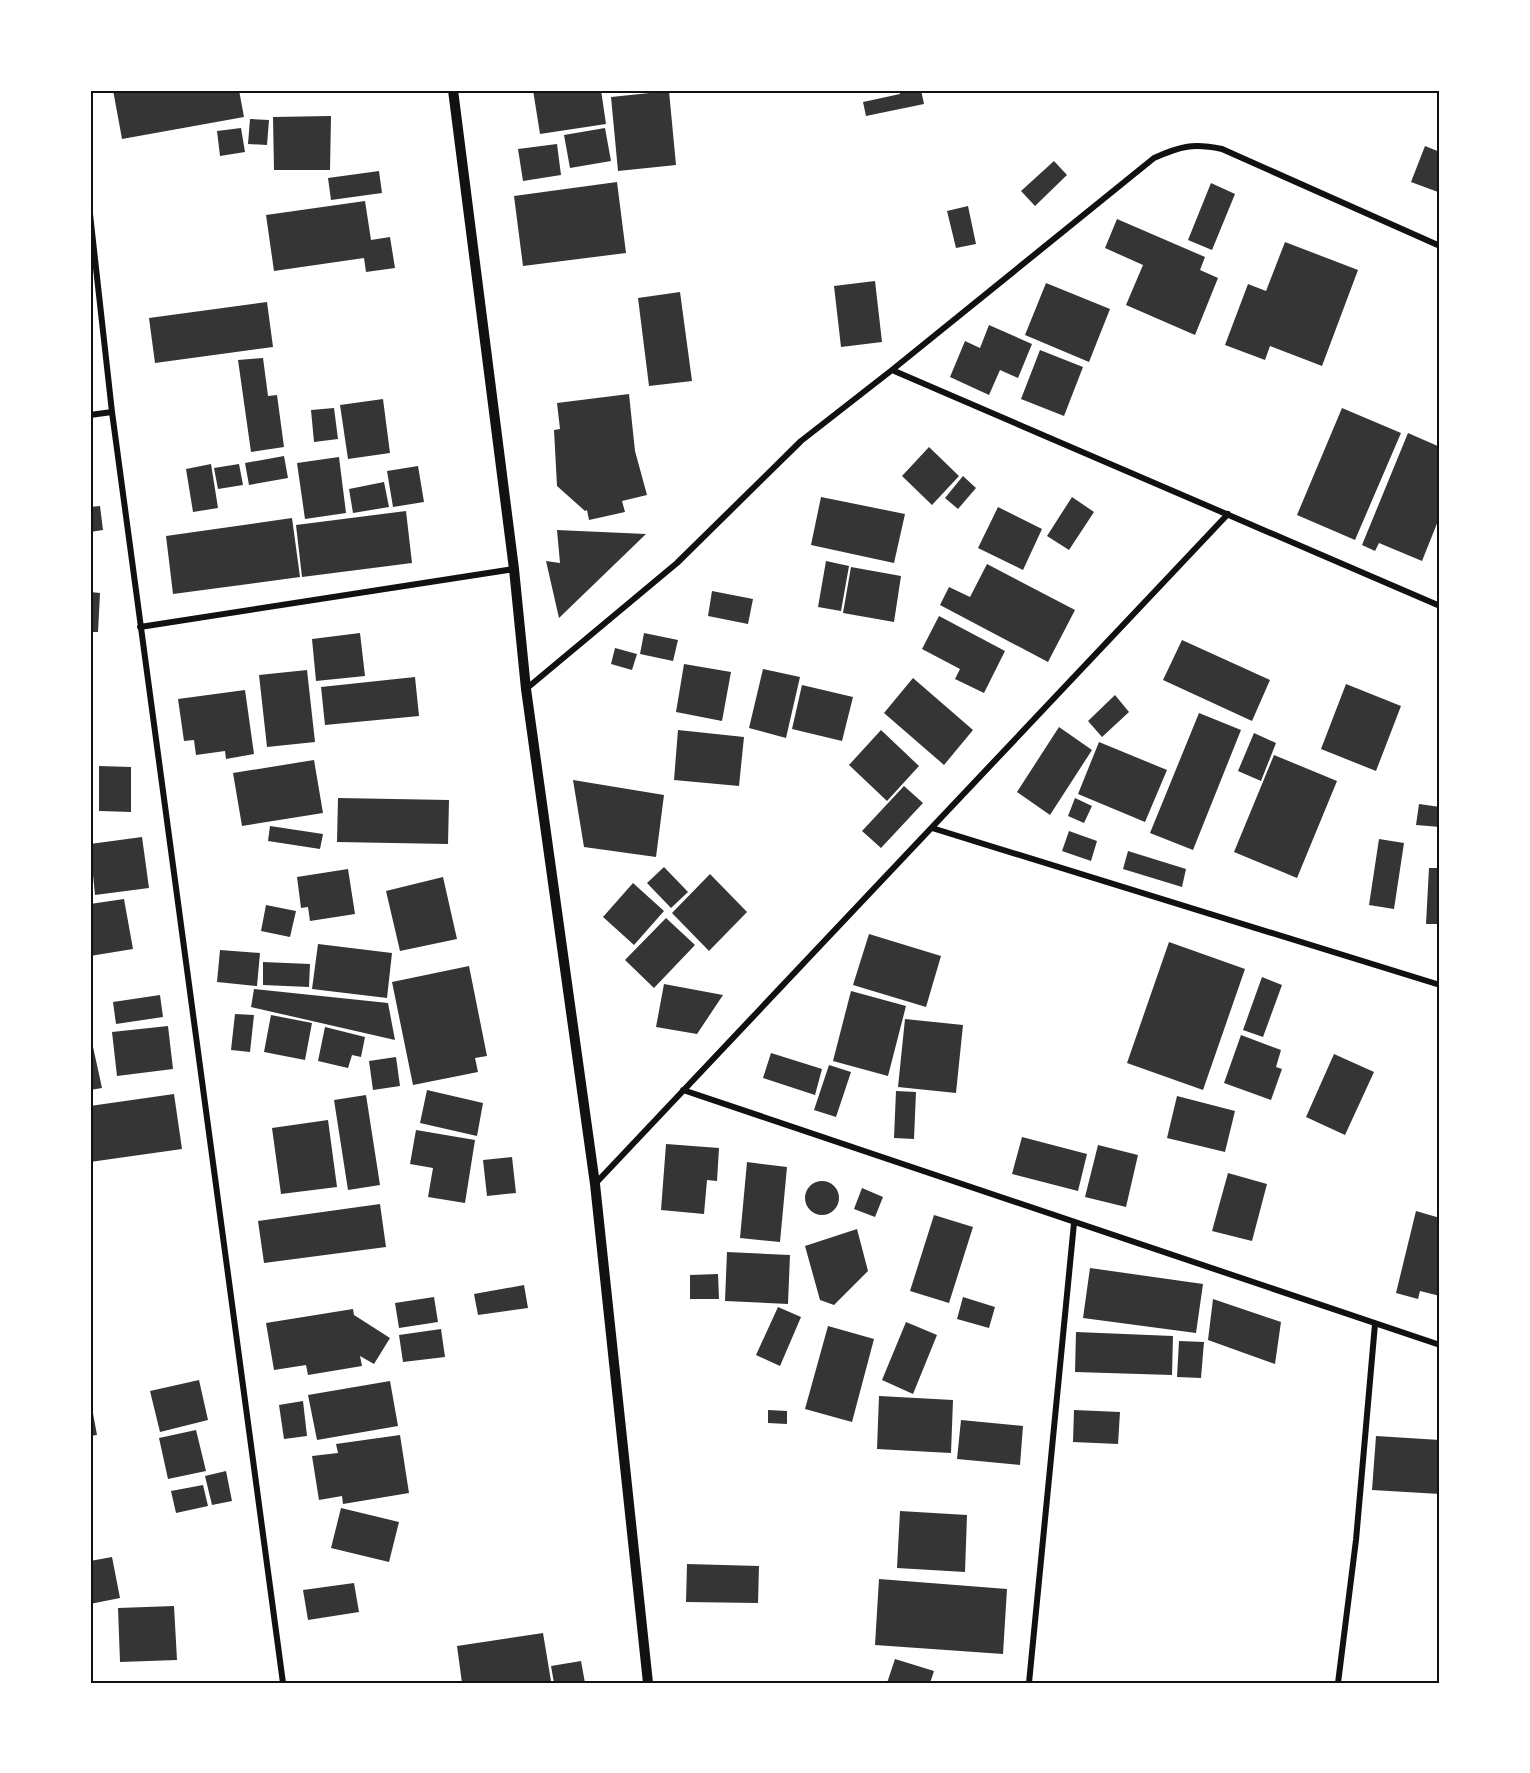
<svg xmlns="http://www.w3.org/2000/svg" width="1530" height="1773" font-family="Figtree,sans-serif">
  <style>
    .building { fill: #353535 }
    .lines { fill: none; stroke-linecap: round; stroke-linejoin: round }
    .minor { stroke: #111; stroke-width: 6 }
    .tertiary { stroke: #111; stroke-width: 10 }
    .neatline { fill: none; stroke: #111; stroke-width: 2 }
  </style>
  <rect width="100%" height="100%" fill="#fff"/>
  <path class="building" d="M 113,90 L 239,90 L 244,117 L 122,139 Z
    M 533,90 L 601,90 L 606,124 L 540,134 Z
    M 899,90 L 921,90 L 924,104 L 866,116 L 863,102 L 900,94 Z
    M 669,91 L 676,165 L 618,171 L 611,97 Z
    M 331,116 L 330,170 L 274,170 L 273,117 Z
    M 250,119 L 269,120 L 267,145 L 248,144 Z
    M 241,128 L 245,152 L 220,156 L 217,131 Z
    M 605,128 L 611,161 L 570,168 L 564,135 Z
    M 557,144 L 561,175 L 523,181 L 518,149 Z
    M 1425,146 L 1440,152 L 1440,187 L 1438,192 L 1411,182 Z
    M 1054,161 L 1067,175 L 1035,206 L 1021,191 Z
    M 379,171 L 382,193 L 331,200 L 328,178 Z
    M 617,182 L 626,253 L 523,266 L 514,196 Z
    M 1211,183 L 1235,194 L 1212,250 L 1188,240 Z
    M 365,201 L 371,240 L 390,237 L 395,268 L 366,272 L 364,258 L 274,271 L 266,215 Z
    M 968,206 L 976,244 L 956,248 L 947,211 Z
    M 1117,219 L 1205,257 L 1200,270 L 1218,278 L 1195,335 L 1126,305 L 1143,265 L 1105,248 Z
    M 1285,242 L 1358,270 L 1322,366 L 1270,346 L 1265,360 L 1225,345 L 1248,284 L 1266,291 Z
    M 875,281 L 882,342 L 841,347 L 834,286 Z
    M 1046,283 L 1110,309 L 1089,362 L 1025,335 Z
    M 680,292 L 692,381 L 649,386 L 638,298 Z
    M 267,302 L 273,347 L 155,363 L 149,318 Z
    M 989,325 L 1032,344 L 1018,378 L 1000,370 L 989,395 L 950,377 L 965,341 L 980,348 Z
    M 1040,350 L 1083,367 L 1064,416 L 1021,399 Z
    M 263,358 L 268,396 L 277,395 L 284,447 L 251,452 L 238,360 Z
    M 629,394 L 635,451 L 647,495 L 622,501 L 625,512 L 589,520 L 587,510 L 585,511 L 557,486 L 554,430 L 560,429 L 557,403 Z
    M 383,399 L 390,453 L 348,459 L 340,405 Z
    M 334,408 L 338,439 L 314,442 L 311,410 Z
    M 1342,408 L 1401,433 L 1355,540 L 1297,515 Z
    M 1408,433 L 1440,447 L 1440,516 L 1422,561 L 1379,543 L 1375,551 L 1362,545 Z
    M 929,447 L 959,476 L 932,505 L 902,476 Z
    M 284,456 L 288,478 L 249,485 L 245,463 Z
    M 339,457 L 346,513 L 305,519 L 297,463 Z
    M 211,464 L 218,508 L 193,512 L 186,469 Z
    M 239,464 L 243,485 L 218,489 L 214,468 Z
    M 418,466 L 424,502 L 393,507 L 387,471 Z
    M 963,476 L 976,488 L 958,509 L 945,498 Z
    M 384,482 L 389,507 L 353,513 L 349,489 Z
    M 821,497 L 905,514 L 894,563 L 811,545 Z
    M 1072,497 L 1094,512 L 1069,550 L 1047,536 Z
    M 100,506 L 103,530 L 90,532 L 90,507 Z
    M 998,507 L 1042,529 L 1023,570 L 978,548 Z
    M 406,511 L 412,563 L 302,577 L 296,525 Z
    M 292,518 L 300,577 L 173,594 L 166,536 Z
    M 557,530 L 646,534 L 559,618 L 546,561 L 560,563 Z
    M 826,561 L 849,566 L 841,611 L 818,607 Z
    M 987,564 L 1075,610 L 1048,662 L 940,605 L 949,587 L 970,597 Z
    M 851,567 L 901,576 L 894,622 L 843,613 Z
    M 712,591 L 753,599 L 748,624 L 708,616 Z
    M 90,592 L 100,593 L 98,632 L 90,632 Z
    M 939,616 L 1005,651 L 984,693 L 955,679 L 960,669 L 922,649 Z
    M 360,633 L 365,676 L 316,681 L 312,639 Z
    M 644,633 L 678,640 L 673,661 L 640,654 Z
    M 1182,640 L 1270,680 L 1252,721 L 1163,680 Z
    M 615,648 L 637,654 L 632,670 L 611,664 Z
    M 684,664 L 731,672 L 722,721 L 676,712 Z
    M 763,669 L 800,677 L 786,738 L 749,728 Z
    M 307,670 L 315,742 L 267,747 L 259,675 Z
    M 415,677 L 419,716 L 325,725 L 321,687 Z
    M 913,678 L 973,730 L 944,765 L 884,713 Z
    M 1346,684 L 1401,706 L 1376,771 L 1321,749 Z
    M 802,685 L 853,697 L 842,741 L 792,729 Z
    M 245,690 L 254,754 L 226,759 L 225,751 L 196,755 L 194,740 L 184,741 L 178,699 Z
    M 1115,695 L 1129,712 L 1102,737 L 1088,721 Z
    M 1199,713 L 1241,730 L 1193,850 L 1150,833 Z
    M 1059,727 L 1092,750 L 1050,815 L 1017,792 Z
    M 678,730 L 744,737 L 739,786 L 674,780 Z
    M 881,730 L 919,766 L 887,801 L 849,765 Z
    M 1254,733 L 1276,743 L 1261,781 L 1238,771 Z
    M 1099,742 L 1167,770 L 1145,822 L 1078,794 Z
    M 1274,755 L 1337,781 L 1297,878 L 1234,852 Z
    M 314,760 L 323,813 L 242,826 L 233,773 Z
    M 99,766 L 131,767 L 131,812 L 99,811 Z
    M 573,780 L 664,795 L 656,857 L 584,847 Z
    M 904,786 L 923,803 L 881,848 L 862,831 Z
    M 338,798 L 449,800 L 448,844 L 337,842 Z
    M 1075,798 L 1092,806 L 1084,823 L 1068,816 Z
    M 1419,804 L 1440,807 L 1440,827 L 1416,825 Z
    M 270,826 L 323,834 L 320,849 L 268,841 Z
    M 1069,831 L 1097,841 L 1091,861 L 1062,851 Z
    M 142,837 L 149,888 L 95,895 L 90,844 Z
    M 1379,839 L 1404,843 L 1394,909 L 1369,905 Z
    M 1128,851 L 1186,869 L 1182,887 L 1123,869 Z
    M 664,867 L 688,892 L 671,908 L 647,883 Z
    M 1429,868 L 1440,868 L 1440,924 L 1426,924 Z
    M 348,869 L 355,914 L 310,921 L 308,907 L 301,908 L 297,877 Z
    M 710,874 L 747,912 L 709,951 L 672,913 Z
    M 443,877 L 457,939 L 400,951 L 386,891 Z
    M 633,883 L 664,911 L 634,945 L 603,917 Z
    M 124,899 L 133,949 L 90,956 L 90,904 Z
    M 266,905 L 296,911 L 290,937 L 261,931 Z
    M 666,918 L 695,945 L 654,988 L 625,960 Z
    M 869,934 L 941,956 L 926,1007 L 853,985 Z
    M 1169,942 L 1245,969 L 1203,1090 L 1127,1063 Z
    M 318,944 L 392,953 L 387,998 L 312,989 Z
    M 220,950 L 260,953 L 257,986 L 217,982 Z
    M 263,962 L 310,964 L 309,987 L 263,985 Z
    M 469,966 L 487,1056 L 475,1058 L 478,1072 L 413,1085 L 392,982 Z
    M 1262,977 L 1282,985 L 1263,1037 L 1243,1030 Z
    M 664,984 L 723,995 L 697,1034 L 656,1027 Z
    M 254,989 L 388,1003 L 395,1040 L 251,1007 Z
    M 851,991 L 906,1006 L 888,1076 L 833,1061 Z
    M 160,995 L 163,1017 L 116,1024 L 113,1002 Z
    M 235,1014 L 254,1015 L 250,1052 L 231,1050 Z
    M 271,1015 L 312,1023 L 305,1060 L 264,1052 Z
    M 905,1019 L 963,1025 L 956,1093 L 898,1087 Z
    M 168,1026 L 173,1069 L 117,1076 L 112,1032 Z
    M 325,1027 L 365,1037 L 361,1057 L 352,1055 L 348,1068 L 318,1061 Z
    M 90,1033 L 102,1088 L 90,1090 Z
    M 1241,1035 L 1281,1050 L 1276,1067 L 1282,1069 L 1271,1100 L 1224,1083 Z
    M 771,1053 L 822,1069 L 815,1095 L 763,1078 Z
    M 1334,1054 L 1374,1072 L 1345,1135 L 1306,1117 Z
    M 396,1057 L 400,1086 L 373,1090 L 369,1061 Z
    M 829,1065 L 851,1072 L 836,1117 L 814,1110 Z
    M 427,1090 L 483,1103 L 477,1136 L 420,1123 Z
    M 896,1091 L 916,1092 L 914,1139 L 894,1138 Z
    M 174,1094 L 182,1149 L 90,1162 L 90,1106 Z
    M 366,1095 L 380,1185 L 348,1190 L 334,1100 Z
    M 1177,1096 L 1235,1111 L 1225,1152 L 1167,1138 Z
    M 328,1120 L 337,1187 L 281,1194 L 272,1128 Z
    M 416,1130 L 475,1140 L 465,1203 L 428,1197 L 433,1168 L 410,1164 Z
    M 1022,1137 L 1087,1154 L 1078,1191 L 1012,1174 Z
    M 666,1144 L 719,1148 L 717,1181 L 707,1180 L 704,1214 L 661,1210 Z
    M 1098,1145 L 1138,1155 L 1126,1207 L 1085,1197 Z
    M 512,1157 L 516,1193 L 487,1196 L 483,1160 Z
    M 747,1162 L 787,1167 L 780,1242 L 740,1238 Z
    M 1228,1173 L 1267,1184 L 1252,1241 L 1212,1231 Z
    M805 1198a17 17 0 1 1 34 0a17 17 0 1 1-34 0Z
    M 862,1188 L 883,1197 L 875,1217 L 854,1209 Z
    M 380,1204 L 386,1247 L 264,1263 L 258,1221 Z
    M 1416,1211 L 1440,1218 L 1440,1296 L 1420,1291 L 1418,1299 L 1396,1293 Z
    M 934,1215 L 973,1227 L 949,1303 L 910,1291 Z
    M 857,1229 L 868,1271 L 834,1305 L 820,1300 L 805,1246 Z
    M 727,1252 L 790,1255 L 788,1304 L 725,1301 Z
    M 1090,1268 L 1203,1284 L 1196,1333 L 1083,1318 Z
    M 718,1274 L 719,1299 L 690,1299 L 690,1275 Z
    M 524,1285 L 528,1308 L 478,1315 L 474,1294 Z
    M 434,1297 L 438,1322 L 399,1328 L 395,1303 Z
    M 963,1297 L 995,1307 L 989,1328 L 957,1319 Z
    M 1213,1299 L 1281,1322 L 1275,1364 L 1208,1340 Z
    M 778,1307 L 801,1317 L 780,1366 L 756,1355 Z
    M 353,1309 L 354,1315 L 390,1338 L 374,1364 L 360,1356 L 362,1366 L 308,1375 L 306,1365 L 274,1370 L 266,1323 Z
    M 906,1322 L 937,1335 L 913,1394 L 882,1380 Z
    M 828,1326 L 874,1339 L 852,1422 L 805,1409 Z
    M 441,1329 L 445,1357 L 403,1362 L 399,1335 Z
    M 1076,1332 L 1173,1336 L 1172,1375 L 1075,1372 Z
    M 1179,1341 L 1204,1342 L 1201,1378 L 1177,1377 Z
    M 199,1380 L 208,1420 L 160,1432 L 150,1391 Z
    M 390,1381 L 398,1426 L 317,1440 L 308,1395 Z
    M 879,1396 L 953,1400 L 951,1453 L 877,1449 Z
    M 90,1397 L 97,1435 L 90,1436 Z
    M 303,1401 L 307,1436 L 284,1439 L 279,1405 Z
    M 768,1410 L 787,1411 L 787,1424 L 768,1423 Z
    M 1074,1410 L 1120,1412 L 1118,1444 L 1073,1442 Z
    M 961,1420 L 1023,1426 L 1020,1465 L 957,1459 Z
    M 196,1430 L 206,1471 L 168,1479 L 159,1438 Z
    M 400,1435 L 409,1493 L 343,1504 L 342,1496 L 319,1500 L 312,1456 L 338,1453 L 336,1444 Z
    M 1376,1436 L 1440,1440 L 1440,1494 L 1372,1490 Z
    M 226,1471 L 232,1501 L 212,1505 L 205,1476 Z
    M 203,1485 L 208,1506 L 176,1513 L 171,1491 Z
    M 341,1508 L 399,1522 L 389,1562 L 331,1548 Z
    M 900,1511 L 967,1515 L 965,1572 L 897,1568 Z
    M 112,1557 L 120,1598 L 90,1604 L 90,1561 Z
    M 687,1564 L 759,1566 L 758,1603 L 686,1602 Z
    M 879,1579 L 1007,1589 L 1003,1654 L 875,1645 Z
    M 354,1583 L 359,1612 L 308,1620 L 303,1590 Z
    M 174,1606 L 177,1660 L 120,1662 L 118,1608 Z
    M 543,1633 L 551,1681 L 462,1683 L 457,1646 Z
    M 895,1659 L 934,1671 L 930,1683 L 887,1683 Z
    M 581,1661 L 585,1683 L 554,1683 L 551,1666 Z"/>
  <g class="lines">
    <path class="minor" d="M 90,214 L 112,412 L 283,1683
      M 892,370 L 1440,606
      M 90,415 L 112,412
      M 140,627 L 514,569
      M 526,689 L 677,563 L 801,441 L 892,370 L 1154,158 C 1181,146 1193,143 1222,149 L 1440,246
      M 932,828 L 1440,985
      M 683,1090 L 1440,1345
      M 595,1184 L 1228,514
      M 1029,1683 L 1074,1223
      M 1338,1683 L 1356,1540 L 1375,1324"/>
    <path class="tertiary" d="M 453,90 L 514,569 L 526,689 L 595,1184 L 648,1683"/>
  </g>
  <rect width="1530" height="1773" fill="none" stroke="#ffffff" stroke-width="183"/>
  <rect x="92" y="92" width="1346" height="1590" class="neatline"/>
</svg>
